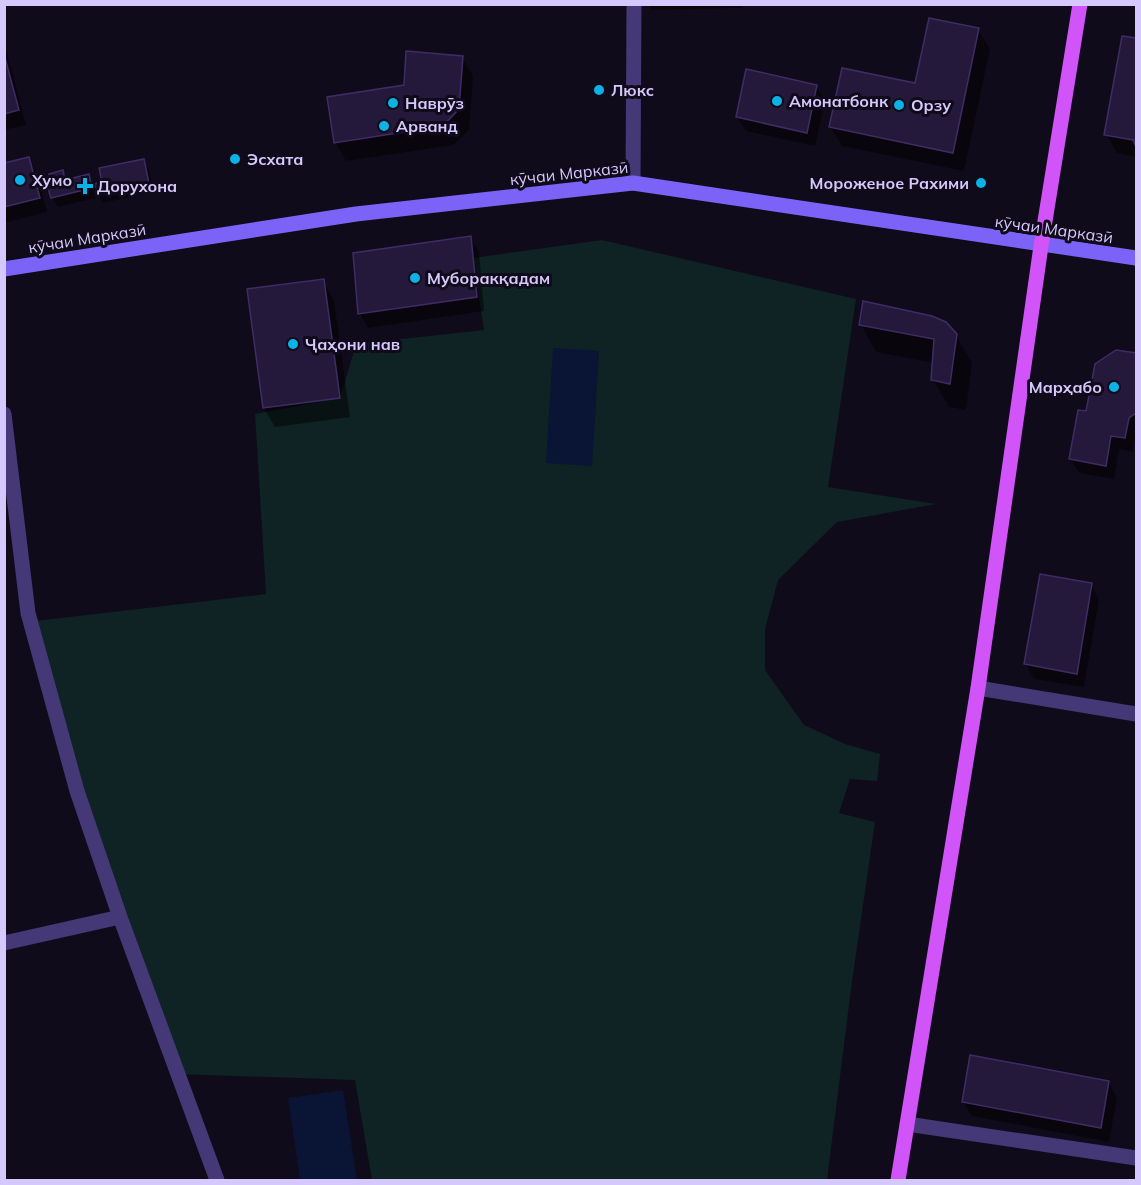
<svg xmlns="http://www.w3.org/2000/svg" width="1141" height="1185" font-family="Mulish,sans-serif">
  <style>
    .green { fill: #0f2224 }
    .water { fill: #0a1435 }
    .shadow { fill: #0007 }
    .building { fill: #24193a; stroke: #3f2c65; stroke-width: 1.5 }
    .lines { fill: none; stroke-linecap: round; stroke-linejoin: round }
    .street { stroke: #443877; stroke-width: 15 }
    .secondary { stroke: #7b63f8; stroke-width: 15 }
    .primary { stroke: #d054f7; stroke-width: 15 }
    .poi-dot { fill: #0bb2e5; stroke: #100b1a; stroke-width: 2 }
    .labels { text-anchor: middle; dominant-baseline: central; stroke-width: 6; stroke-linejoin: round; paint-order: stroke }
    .poi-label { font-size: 16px; font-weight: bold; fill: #d5c8fc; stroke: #100b1a; text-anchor: start }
    .street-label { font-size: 16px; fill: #d5c8fc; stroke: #100b1a }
  </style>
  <rect width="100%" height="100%" fill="#100b1a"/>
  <path class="green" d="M 602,240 L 856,299 L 828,487 L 936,504 L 837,522 L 778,580 L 765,629 L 765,670 L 804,725 L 845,744 L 880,754 L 877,781 L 850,779 L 839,813 L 875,822 L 851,989 L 827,1180 L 372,1180 L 355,1080 L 176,1074 L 27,622 L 266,594 L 255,414 L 340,398 L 356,344 L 484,330 L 473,258 Z"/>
  <path class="water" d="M 553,348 L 599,351 L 592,466 L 546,463 Z
    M 343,1090 L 357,1180 L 300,1180 L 288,1098 Z"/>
  <path class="shadow" d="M 648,4 L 742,4 L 743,8 L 651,10 Z
    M 978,29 L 990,49 L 964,171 L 842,146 L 831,127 L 916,85 Z
    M 1124,37 L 1136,40 L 1136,157 L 1117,153 L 1106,134 Z
    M 4,40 L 26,125 L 4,130 Z
    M 462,57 L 473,76 L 469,129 L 454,145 L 346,161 L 335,142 L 405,86 Z
    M 816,86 L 825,101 L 815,146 L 746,131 L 737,117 Z
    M 28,158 L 37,173 L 47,212 L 4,223 L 4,164 Z
    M 144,160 L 149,170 L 154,192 L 103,203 L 95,189 L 96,198 L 58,207 L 52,198 L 49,186 L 54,185 L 62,172 L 68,181 L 88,176 L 93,185 L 104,184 Z
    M 470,237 L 479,252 L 484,311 L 368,328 L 360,313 Z
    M 323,281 L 334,300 L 350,417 L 275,427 L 264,408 Z
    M 861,325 L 956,335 L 972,363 L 966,410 L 949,407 L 933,380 L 934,363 L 876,352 Z
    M 1117,351 L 1136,355 L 1136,432 L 1133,452 L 1119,449 L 1114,479 L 1079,473 L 1070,459 L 1088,413 Z
    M 1091,585 L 1099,599 L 1084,687 L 1034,679 L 1026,664 Z
    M 1108,1082 L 1117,1097 L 1109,1142 L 972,1116 L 963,1102 Z"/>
  <path class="building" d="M 929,18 L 979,28 L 953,153 L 829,127 L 842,68 L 915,83 Z
    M 1122,36 L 1136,38 L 1136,147 L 1133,140 L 1104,135 Z
    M 406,51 L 463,56 L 459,109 L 443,126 L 334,143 L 327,97 L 404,85 Z
    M 4,54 L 19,110 L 4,114 Z
    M 746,69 L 817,85 L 807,133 L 736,117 Z
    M 29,157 L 40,198 L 4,207 L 4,163 Z
    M 144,159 L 149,183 L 96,194 L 94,184 L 102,182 L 99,168 Z
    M 63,170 L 65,180 L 89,174 L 92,188 L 51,198 L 47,185 L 52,184 L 49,174 Z
    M 471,236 L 477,297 L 358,314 L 353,253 Z
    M 324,279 L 340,398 L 263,408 L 247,289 Z
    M 863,301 L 932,316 L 946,322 L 957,334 L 950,384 L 931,380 L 934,339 L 859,325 Z
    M 1116,350 L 1136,353 L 1136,413 L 1129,418 L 1125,438 L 1111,436 L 1106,466 L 1069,459 L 1078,410 L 1086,411 L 1095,364 Z
    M 1040,574 L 1092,583 L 1077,674 L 1024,664 Z
    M 970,1055 L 1109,1081 L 1101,1128 L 962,1102 Z"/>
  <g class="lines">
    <path class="street" d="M 633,183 L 634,4
      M 4,414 L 28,613 L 77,791 L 120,917 L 217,1180
      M 978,688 L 1136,714
      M 4,943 L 120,917
      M 907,1124 L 1136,1158"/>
    <path class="secondary" d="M 4,269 L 356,214 L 633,183 L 1136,258"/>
    <path class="primary" d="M 898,1180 L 978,688 L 1041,246 L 1080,4"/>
  </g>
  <g class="poi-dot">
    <circle cx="599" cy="90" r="6"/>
    <circle cx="777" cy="101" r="6"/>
    <circle cx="393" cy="103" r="6"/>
    <circle cx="899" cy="105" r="6"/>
    <circle cx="384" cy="126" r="6"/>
    <circle cx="235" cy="159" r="6"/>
    <circle cx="20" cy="180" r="6"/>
    <circle cx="981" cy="183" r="6"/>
    <path d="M82 177h6v6h6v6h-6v6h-6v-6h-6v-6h6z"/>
    <circle cx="415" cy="278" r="6"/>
    <circle cx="293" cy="344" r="6"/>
    <circle cx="1114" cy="387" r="6"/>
  </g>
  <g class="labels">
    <g class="poi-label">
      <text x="611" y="90">Люкс</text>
      <text x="789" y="101">Амонатбонк</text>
      <text x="405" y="103">Наврӯз</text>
      <text x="911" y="105">Орзу</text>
      <text x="396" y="126">Арванд</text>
      <text x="247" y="159">Эсхата</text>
      <text x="32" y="180">Хумо</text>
      <text x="969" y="183" text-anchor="end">Мороженое Рахими</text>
      <text x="97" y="186">Дорухона</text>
      <text x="427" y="278">Муборакқадам</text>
      <text x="305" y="344">Ҷаҳони нав</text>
      <text x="1102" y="387" text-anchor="end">Марҳабо</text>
    </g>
    <g class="street-label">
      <text transform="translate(569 173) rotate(-6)">кӯчаи Марказӣ</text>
      <text transform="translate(1054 229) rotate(8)">кӯчаи Марказӣ</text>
      <text transform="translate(87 238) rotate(-9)">кӯчаи Марказӣ</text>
    </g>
  </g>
  <rect width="1141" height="1185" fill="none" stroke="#d5c8fc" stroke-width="12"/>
</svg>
